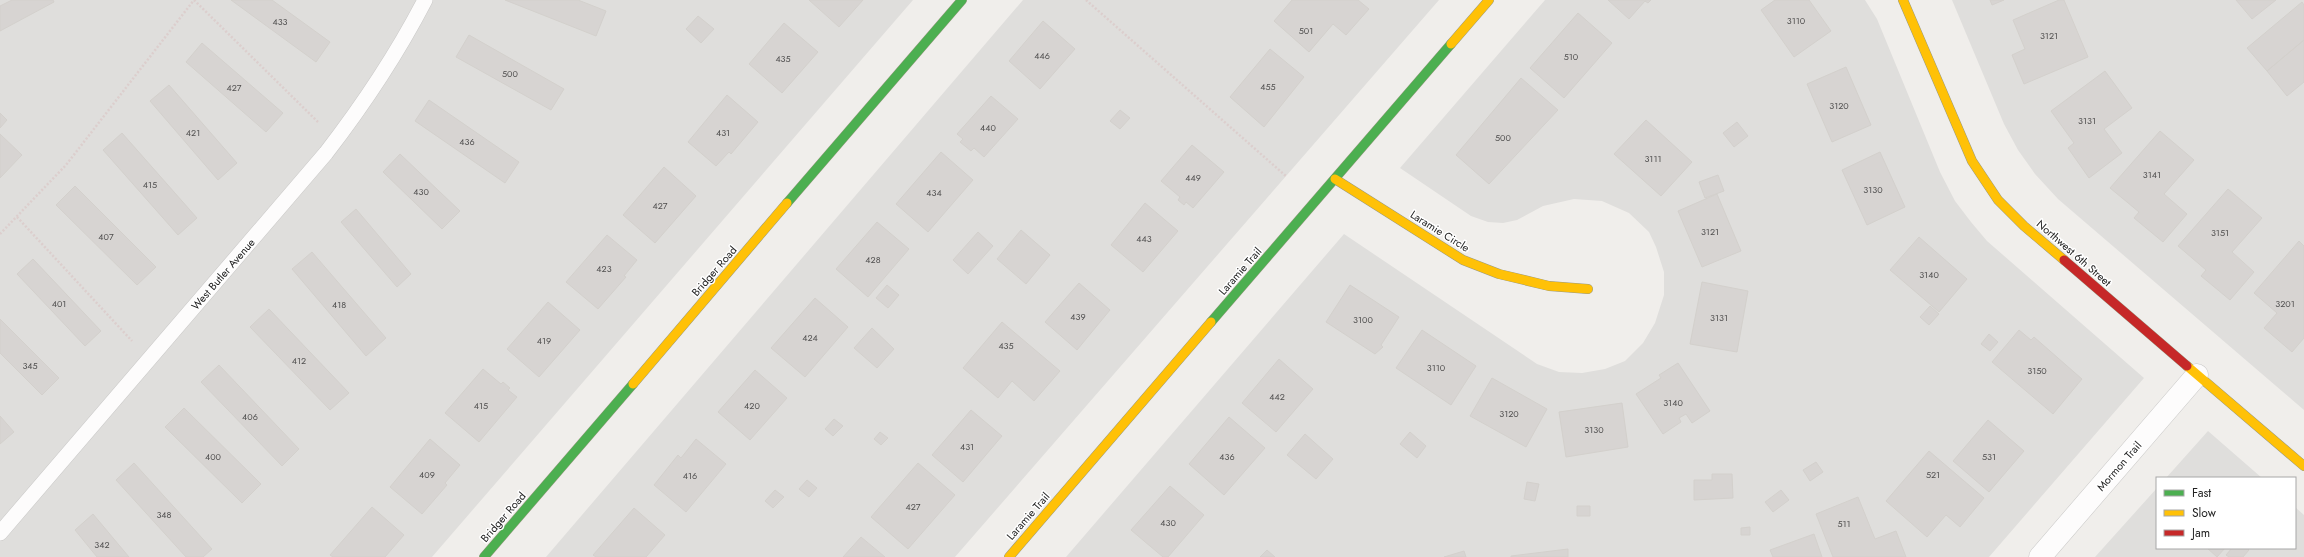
<svg xmlns="http://www.w3.org/2000/svg" width="2304" height="557" font-family="Jost,sans-serif">
  <style>
    .residential { fill: #dfdedc }
    .building { fill: #d7d4d2; stroke: #d3d0cc }
    .lines { fill: none; stroke-linecap: round; stroke-linejoin: round }
    .lane-casing { stroke: #c9c8c7; stroke-width: 16 }
    .street-casing { stroke: #c9c8c7; stroke-width: 23 }
    .fast-casing { stroke: #999a82; stroke-width: 10 }
    .slow-casing { stroke: #999a82; stroke-width: 10 }
    .jam-casing { stroke: #999a82; stroke-width: 10 }
    .path { stroke: #dccecd; stroke-width: 2.5; stroke-dasharray: 2 2; stroke-linecap: butt }
    .lane { stroke: #fdfcfc; stroke-width: 15 }
    .street { stroke: #fdfcfc; stroke-width: 22 }
    .fast { stroke: #4caf50; stroke-width: 9 }
    .slow { stroke: #ffc107; stroke-width: 9 }
    .jam { stroke: #c62828; stroke-width: 9 }
    .labels { text-anchor: middle; dominant-baseline: central; stroke-width: 3; stroke-linejoin: round; paint-order: stroke }
    .number-label { font-size: 9px; fill: #4f4e4e }
    .street-label { font-size: 11px; fill: #222; stroke: #fff }
  </style>
  <rect width="100%" height="100%" fill="#f0eeeb"/>
  <path class="residential" d="M 0,0 L 913,0 L 432,557 L 0,557 Z
    M 1023,0 L 1439,0 L 955,557 L 546,557 Z
    M 1545,0 L 1865,0 L 1877,19 L 1940,172 L 1955,201 L 1971,222 L 1987,241 L 2144,378 L 1989,557 L 1066,557 L 1344,234 L 1537,364 L 1559,372 L 1582,373 L 1605,369 L 1625,361 L 1643,343 L 1655,323 L 1664,295 L 1664,272 L 1656,247 L 1649,232 L 1629,213 L 1602,201 L 1574,199 L 1543,206 L 1517,220 L 1503,223 L 1488,222 L 1471,216 L 1400,168 Z
    M 1952,0 L 2304,0 L 2304,410 L 2058,199 L 2035,174 L 2018,150 L 2004,124 Z
    M 2208,431 L 2262,478 L 2166,478 Z
    M 2157,488 L 2157,548 L 2295,548 L 2295,507 L 2304,515 L 2304,557 L 2095,557 Z"/>
  <path class="building" d="M 12,0 L 53,0 L 54,2 L 0,31 L 0,6 Z
    M 231,0 L 272,0 L 330,42 L 316,62 Z
    M 505,0 L 578,0 L 606,11 L 596,36 Z
    M 809,0 L 863,0 L 839,27 Z
    M 1292,0 L 1358,0 L 1369,9 L 1346,35 L 1333,24 L 1309,52 L 1274,21 Z
    M 1608,0 L 1651,0 L 1648,3 L 1645,1 L 1629,19 Z
    M 1775,0 L 1809,0 L 1831,31 L 1794,57 L 1761,10 Z
    M 1990,0 L 2004,0 L 1992,5 Z
    M 2059,0 L 2064,0 L 2088,57 L 2024,84 L 2012,55 L 2025,49 L 2013,20 Z
    M 2236,0 L 2276,0 L 2252,19 Z
    M 2302,2 L 2304,5 L 2304,40 L 2267,71 L 2247,48 Z
    M 1578,13 L 1612,43 L 1564,98 L 1530,68 Z
    M 698,16 L 714,29 L 701,43 L 686,29 Z
    M 1043,21 L 1075,49 L 1040,89 L 1009,61 Z
    M 784,23 L 818,52 L 782,93 L 749,64 Z
    M 469,35 L 564,89 L 551,110 L 456,57 Z
    M 2304,40 L 2304,82 L 2287,96 L 2267,71 Z
    M 202,43 L 283,113 L 266,132 L 186,62 Z
    M 1270,49 L 1304,77 L 1264,127 L 1230,97 Z
    M 1846,67 L 1871,125 L 1832,142 L 1807,84 Z
    M 2105,71 L 2132,108 L 2104,129 L 2122,153 L 2089,178 L 2068,148 L 2074,143 L 2051,111 Z
    M 1521,78 L 1558,110 L 1489,184 L 1456,155 Z
    M 169,85 L 237,163 L 218,180 L 150,101 Z
    M 727,95 L 758,122 L 731,154 L 729,152 L 716,166 L 688,142 Z
    M 991,96 L 1018,119 L 984,157 L 974,148 L 971,151 L 960,142 L 963,139 L 957,134 Z
    M 429,100 L 519,162 L 505,183 L 415,121 Z
    M 1120,110 L 1130,118 L 1120,129 L 1110,121 Z
    M 0,113 L 7,120 L 0,128 Z
    M 1646,120 L 1692,162 L 1661,196 L 1614,154 Z
    M 1737,122 L 1748,136 L 1734,147 L 1723,133 Z
    M 2160,131 L 2194,160 L 2164,194 L 2187,214 L 2163,242 L 2134,218 L 2139,212 L 2110,188 Z
    M 122,133 L 197,218 L 178,235 L 103,150 Z
    M 0,134 L 22,155 L 0,178 Z
    M 1192,145 L 1224,172 L 1193,208 L 1186,202 L 1184,205 L 1178,200 L 1180,197 L 1161,181 Z
    M 941,152 L 973,180 L 928,232 L 896,204 Z
    M 1880,152 L 1905,207 L 1867,225 L 1842,170 Z
    M 400,154 L 460,211 L 442,229 L 383,172 Z
    M 664,167 L 696,196 L 655,243 L 623,215 Z
    M 1718,175 L 1724,191 L 1705,198 L 1699,182 Z
    M 75,186 L 156,267 L 137,285 L 56,205 Z
    M 2228,189 L 2262,218 L 2232,252 L 2254,272 L 2230,300 L 2201,276 L 2206,270 L 2178,246 Z
    M 1717,194 L 1741,251 L 1702,267 L 1678,211 Z
    M 1145,203 L 1178,231 L 1143,272 L 1111,245 Z
    M 356,209 L 411,274 L 397,287 L 341,222 Z
    M 877,222 L 909,249 L 868,297 L 836,269 Z
    M 1021,230 L 1050,255 L 1026,284 L 997,259 Z
    M 978,232 L 993,246 L 968,274 L 953,260 Z
    M 607,235 L 637,260 L 624,276 L 626,277 L 598,309 L 566,282 Z
    M 1919,237 L 1967,279 L 1939,312 L 1890,270 Z
    M 2299,241 L 2304,246 L 2304,338 L 2292,352 L 2264,328 L 2277,313 L 2254,293 Z
    M 312,252 L 386,338 L 366,356 L 292,269 Z
    M 33,259 L 101,331 L 85,346 L 17,274 Z
    M 1702,282 L 1748,291 L 1737,352 L 1690,344 Z
    M 1079,283 L 1110,310 L 1077,350 L 1045,322 Z
    M 887,285 L 899,295 L 888,308 L 876,298 Z
    M 1350,285 L 1399,317 L 1381,345 L 1383,347 L 1375,354 L 1326,322 Z
    M 815,298 L 848,327 L 805,377 L 771,348 Z
    M 548,302 L 580,330 L 539,377 L 507,349 Z
    M 1930,306 L 1939,314 L 1929,325 L 1920,317 Z
    M 269,309 L 349,393 L 330,410 L 250,327 Z
    M 0,319 L 59,378 L 42,395 L 0,353 Z
    M 1002,322 L 1060,371 L 1034,401 L 1012,381 L 998,398 L 963,368 Z
    M 872,328 L 894,349 L 877,368 L 854,348 Z
    M 1422,330 L 1476,366 L 1451,405 L 1396,368 Z
    M 2019,330 L 2031,340 L 2034,337 L 2082,379 L 2053,414 L 1992,362 Z
    M 1989,334 L 1998,342 L 1990,351 L 1981,344 Z
    M 1279,359 L 1313,389 L 1276,432 L 1242,403 Z
    M 1678,363 L 1710,411 L 1692,423 L 1686,414 L 1679,418 L 1681,422 L 1663,434 L 1636,394 L 1661,378 L 1659,375 Z
    M 219,365 L 299,449 L 282,466 L 201,382 Z
    M 483,369 L 501,384 L 503,382 L 510,388 L 508,390 L 517,397 L 479,442 L 445,413 Z
    M 755,370 L 787,398 L 750,440 L 718,412 Z
    M 1492,378 L 1547,409 L 1526,447 L 1470,416 Z
    M 1622,403 L 1628,447 L 1566,457 L 1559,412 Z
    M 184,408 L 261,484 L 242,503 L 165,427 Z
    M 971,410 L 1002,436 L 963,482 L 932,455 Z
    M 0,416 L 14,432 L 0,444 Z
    M 1229,417 L 1265,448 L 1224,495 L 1189,464 Z
    M 834,419 L 843,426 L 833,436 L 825,429 Z
    M 1988,420 L 2024,451 L 1989,492 L 1953,461 Z
    M 880,432 L 888,438 L 881,445 L 874,439 Z
    M 1410,432 L 1426,446 L 1417,458 L 1400,444 Z
    M 1305,434 L 1333,459 L 1316,479 L 1287,455 Z
    M 430,439 L 460,465 L 445,483 L 447,485 L 422,514 L 390,487 Z
    M 696,439 L 726,464 L 686,512 L 654,485 L 678,455 L 681,458 Z
    M 1929,451 L 1984,498 L 1960,527 L 1946,515 L 1927,537 L 1886,501 Z
    M 1816,462 L 1823,472 L 1810,481 L 1803,470 Z
    M 134,463 L 212,549 L 203,557 L 186,557 L 116,480 Z
    M 918,463 L 955,495 L 908,549 L 871,517 Z
    M 1712,474 L 1732,474 L 1733,498 L 1694,500 L 1694,480 L 1712,480 Z
    M 807,480 L 817,488 L 809,497 L 799,489 Z
    M 1527,482 L 1539,484 L 1535,501 L 1524,499 Z
    M 1170,486 L 1204,515 L 1168,557 L 1163,557 L 1131,530 Z
    M 775,490 L 784,497 L 773,508 L 765,501 Z
    M 1781,490 L 1789,500 L 1773,512 L 1765,502 Z
    M 1858,497 L 1875,539 L 1896,531 L 1906,557 L 1833,557 L 1816,514 Z
    M 1577,506 L 1590,506 L 1590,516 L 1577,516 Z
    M 372,507 L 404,535 L 385,557 L 333,557 L 330,555 Z
    M 634,508 L 665,535 L 646,557 L 596,557 L 593,555 Z
    M 93,514 L 129,557 L 97,557 L 75,530 Z
    M 1750,527 L 1750,535 L 1741,535 L 1741,528 Z
    M 1814,534 L 1822,557 L 1773,557 L 1770,550 Z
    M 861,537 L 885,557 L 843,557 Z
    M 2207,548 L 2225,548 L 2217,557 Z
    M 2232,548 L 2247,548 L 2249,550 L 2243,557 L 2229,557 L 2226,555 Z
    M 1568,549 L 1568,557 L 1511,557 L 1511,556 Z
    M 1267,550 L 1275,557 L 1260,557 Z
    M 1464,551 L 1466,557 L 1444,557 Z"/>
  <g class="lines">
    <defs>
      <path id="lane" d="M 0,533 L 326,153 C 363,105 397,54 425,0"/>
      <path id="street" d="M 2040,557 L 2197,375"/>
      <path id="fast" d="M 787,203 L 962,0
        M 1211,322 L 1451,44
        M 484,557 L 633,384"/>
      <path id="slow" d="M 1903,0 L 1972,161 L 1998,200 L 2024,226 L 2064,260
        M 1451,44 L 1489,0
        M 1335,179 L 1463,260 L 1499,274 L 1549,286 L 1588,289
        M 2187,366 L 2304,466
        M 633,384 L 787,203
        M 1009,557 L 1211,322"/>
      <path id="jam" d="M 2064,260 L 2187,366"/>
    </defs>
    <use href="#lane" class="lane-casing"/>
    <use href="#street" class="street-casing"/>
    <use href="#fast" class="fast-casing"/>
    <use href="#slow" class="slow-casing"/>
    <use href="#jam" class="jam-casing"/>
    <path class="path" d="M 194,0 L 318,122
      M 1086,0 L 1287,177
      M 17,217 L 132,341
      M 0,234 L 66,165 L 194,0"/>
    <use href="#lane" class="lane"/>
    <use href="#street" class="street"/>
    <use href="#fast" class="fast"/>
    <use href="#slow" class="slow"/>
    <use href="#jam" class="jam"/>
  </g>
  <g class="labels">
    <g class="number-label">
      <text x="1796" y="20">3110</text>
      <text x="280" y="21">433</text>
      <text x="1306" y="30">501</text>
      <text x="2049" y="35">3121</text>
      <text x="1042" y="55">446</text>
      <text x="1571" y="56">510</text>
      <text x="783" y="58">435</text>
      <text x="510" y="73">500</text>
      <text x="1268" y="86">455</text>
      <text x="234" y="87">427</text>
      <text x="1839" y="105">3120</text>
      <text x="2087" y="120">3131</text>
      <text x="988" y="127">440</text>
      <text x="193" y="132">421</text>
      <text x="723" y="132">431</text>
      <text x="1503" y="137">500</text>
      <text x="467" y="141">436</text>
      <text x="1653" y="158">3111</text>
      <text x="2152" y="174">3141</text>
      <text x="1193" y="177">449</text>
      <text x="150" y="184">415</text>
      <text x="1873" y="189">3130</text>
      <text x="421" y="191">430</text>
      <text x="934" y="192">434</text>
      <text x="660" y="205">427</text>
      <text x="1710" y="231">3121</text>
      <text x="2220" y="232">3151</text>
      <text x="106" y="236">407</text>
      <text x="1144" y="238">443</text>
      <text x="873" y="259">428</text>
      <text x="604" y="268">423</text>
      <text x="1929" y="274">3140</text>
      <text x="59" y="303">401</text>
      <text x="2285" y="303">3201</text>
      <text x="339" y="304">418</text>
      <text x="1078" y="316">439</text>
      <text x="1719" y="317">3131</text>
      <text x="1363" y="319">3100</text>
      <text x="810" y="337">424</text>
      <text x="544" y="340">419</text>
      <text x="1006" y="345">435</text>
      <text x="299" y="360">412</text>
      <text x="30" y="365">345</text>
      <text x="1436" y="367">3110</text>
      <text x="2037" y="370">3150</text>
      <text x="1277" y="396">442</text>
      <text x="1673" y="402">3140</text>
      <text x="481" y="405">415</text>
      <text x="752" y="405">420</text>
      <text x="1509" y="413">3120</text>
      <text x="250" y="416">406</text>
      <text x="1594" y="429">3130</text>
      <text x="967" y="446">431</text>
      <text x="213" y="456">400</text>
      <text x="1227" y="456">436</text>
      <text x="1989" y="456">531</text>
      <text x="427" y="474">409</text>
      <text x="1933" y="474">521</text>
      <text x="690" y="475">416</text>
      <text x="913" y="506">427</text>
      <text x="164" y="514">348</text>
      <text x="1168" y="522">430</text>
      <text x="1844" y="523">511</text>
      <text x="102" y="544">342</text>
    </g>
    <g class="street-label">
      <text transform="translate(1440 231) rotate(32)">Laramie Circle</text>
      <text transform="translate(2074 253) rotate(41)">Northwest 6th Street</text>
      <text transform="translate(714 271) rotate(-49)">Bridger Road</text>
      <text transform="translate(1240 271) rotate(-49)">Laramie Trail</text>
      <text transform="translate(223 274) rotate(-49)">West Butler Avenue</text>
      <text transform="translate(2119 466) rotate(-49)">Mormon Trail</text>
      <text transform="translate(1028 516) rotate(-49)">Laramie Trail</text>
      <text transform="translate(503 517) rotate(-49)">Bridger Road</text>
    </g>
  </g>
  <rect x="2156" y="477" width="140" height="72" fill="#ffffff" stroke="#a7a7a7"/>
  <rect x="2164" y="490" width="20" height="6" fill="#4caf50" stroke="#a7a7a7"/>
  <text x="2192" y="497" font-size="12" fill="#222222">Fast</text>
  <rect x="2164" y="510" width="20" height="6" fill="#ffc107" stroke="#a7a7a7"/>
  <text x="2192" y="517" font-size="12" fill="#222222">Slow</text>
  <rect x="2164" y="530" width="20" height="6" fill="#c62828" stroke="#a7a7a7"/>
  <text x="2192" y="537" font-size="12" fill="#222222">Jam</text>
</svg>
